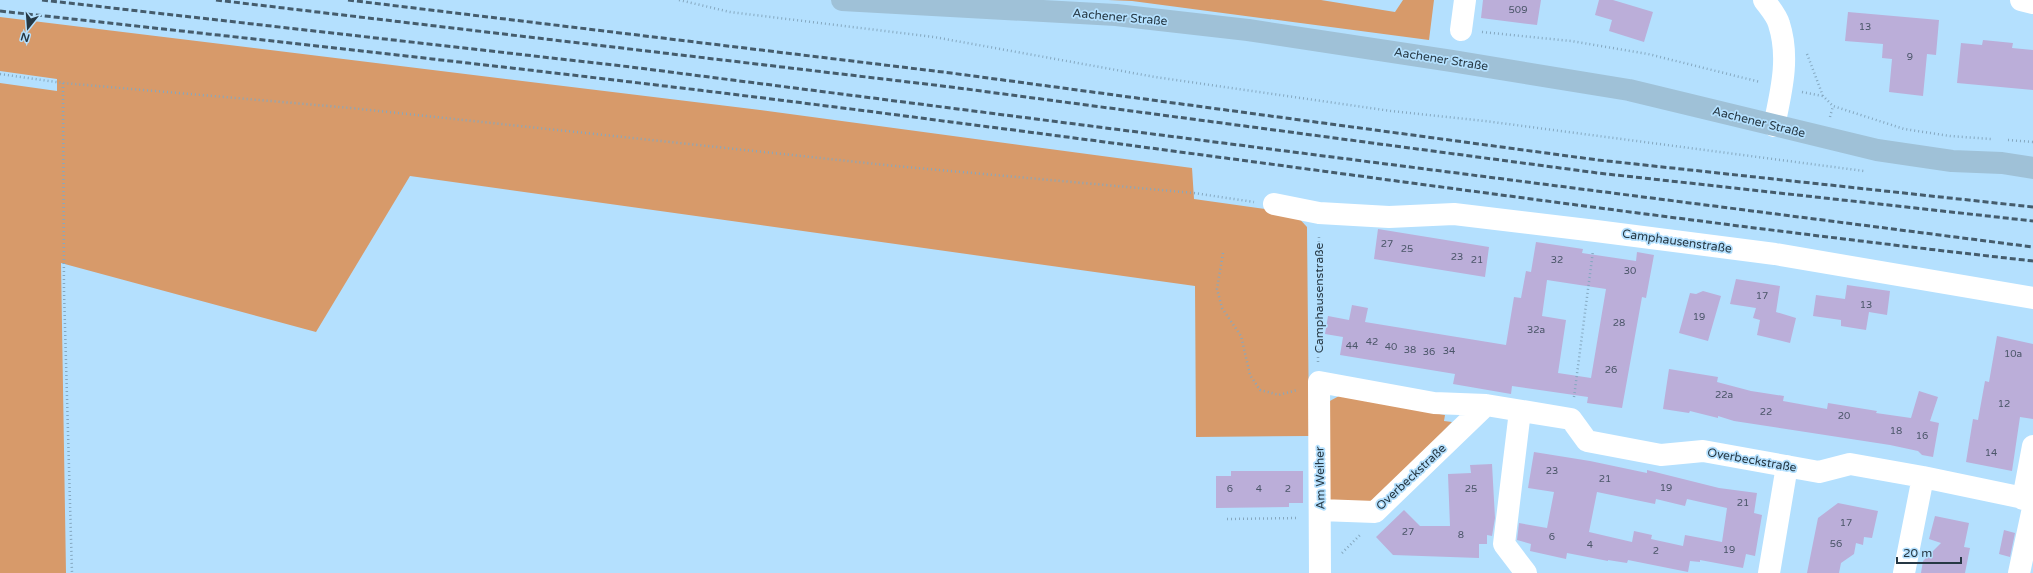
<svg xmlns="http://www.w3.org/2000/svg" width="2033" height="573" font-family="'Varela Round',sans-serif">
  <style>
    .green { fill: #d79a6a }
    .building { fill: #bbaed9; fill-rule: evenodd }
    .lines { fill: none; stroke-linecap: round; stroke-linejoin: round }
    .path { stroke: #85a8c0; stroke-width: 2.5; stroke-dasharray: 1 3; stroke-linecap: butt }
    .minor { stroke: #fff; stroke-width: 22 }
    .major { stroke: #9fc1d7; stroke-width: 22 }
    .rail { stroke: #455c6c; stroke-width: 3; stroke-dasharray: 6 3; stroke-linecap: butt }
    .labels { text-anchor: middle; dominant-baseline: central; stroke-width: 3.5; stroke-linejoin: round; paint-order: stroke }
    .number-label { font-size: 10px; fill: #4b5669 }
    .street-label { font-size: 12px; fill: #263844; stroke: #b4e0fe }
  </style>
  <rect width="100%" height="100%" fill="#b4e0fe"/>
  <path class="green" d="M 1108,0 L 1321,0 L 1395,12 L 1403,0 L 1434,0 L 1429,40 L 1132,1 Z
    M 0,17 L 752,109 L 1192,168 L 1194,199 L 1294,213 L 1307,227 L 1309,436 L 1196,437 L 1195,286 L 410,176 L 316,332 L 61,263 L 66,573 L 0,573 L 0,83 L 57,91 L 57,79 L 0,71 Z
    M 1339,396 L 1445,415 L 1444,421 L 1452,422 L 1375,502 L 1327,503 L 1328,402 Z"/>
  <path class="building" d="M 1483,0 L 1541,0 L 1537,25 L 1481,18 Z
    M 1599,0 L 1613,0 L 1653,12 L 1644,42 L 1609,31 L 1612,20 L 1595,15 Z
    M 1848,12 L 1939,20 L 1936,55 L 1927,54 L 1923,96 L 1889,92 L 1892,59 L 1882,58 L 1883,44 L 1845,41 Z
    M 1983,40 L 2013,43 L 2012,48 L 2033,50 L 2033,90 L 1957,83 L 1961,43 L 1982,45 Z
    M 1378,229 L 1489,247 L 1485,277 L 1374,259 Z
    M 1536,242 L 1583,249 L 1582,253 L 1636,261 L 1637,252 L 1654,255 L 1646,298 L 1642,297 L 1622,408 L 1587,403 L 1588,397 L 1512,386 L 1511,394 L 1453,384 L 1455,374 L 1340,355 L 1343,337 L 1325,334 L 1328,316 L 1349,320 L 1352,305 L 1368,308 L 1365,322 L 1506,345 L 1514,297 L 1521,298 L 1526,271 L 1531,272 ZM 1547,280 L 1606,289 L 1591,378 L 1558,373 L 1566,320 L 1542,316 Z
    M 1736,279 L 1780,286 L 1776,312 L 1796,318 L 1790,343 L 1757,335 L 1760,320 L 1753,318 L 1756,308 L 1730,304 Z
    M 1847,285 L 1890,291 L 1887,315 L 1869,312 L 1866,330 L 1841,326 L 1841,320 L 1813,316 L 1816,295 L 1845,299 Z
    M 1703,291 L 1721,296 L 1708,341 L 1679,333 L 1690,293 L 1696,294 Z
    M 1997,336 L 2033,344 L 2033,419 L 2020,417 L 2012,471 L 1966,462 L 1973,419 L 1978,420 L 1985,381 L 1989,382 Z
    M 1669,369 L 1718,377 L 1717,382 L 1751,391 L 1784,396 L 1783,401 L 1827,409 L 1828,403 L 1877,411 L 1876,413 L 1911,418 L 1919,391 L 1938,397 L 1930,421 L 1939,423 L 1933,457 L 1922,455 L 1918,451 L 1890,445 L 1734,421 L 1718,416 L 1718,418 L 1690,411 L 1689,413 L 1663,409 Z
    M 1534,452 L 1590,461 L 1647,473 L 1647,470 L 1719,488 L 1757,493 L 1754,513 L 1762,515 L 1755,556 L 1746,554 L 1743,568 L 1700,560 L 1700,562 L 1690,561 L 1688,572 L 1628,560 L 1627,563 L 1608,560 L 1608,561 L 1567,553 L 1566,559 L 1530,551 L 1531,544 L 1517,540 L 1519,523 L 1547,528 L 1554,492 L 1528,488 ZM 1597,492 L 1655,504 L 1656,499 L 1685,506 L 1687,499 L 1727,508 L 1722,542 L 1685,535 L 1683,546 L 1651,539 L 1652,535 L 1634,531 L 1632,542 L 1589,532 Z
    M 1492,464 L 1495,518 L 1492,536 L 1487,535 L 1487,544 L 1479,544 L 1479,558 L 1393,555 L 1376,537 L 1404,510 L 1420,526 L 1450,526 L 1448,474 L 1471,473 L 1470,465 Z
    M 1231,471 L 1303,471 L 1303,503 L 1289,503 L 1289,507 L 1216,508 L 1216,476 L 1231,476 Z
    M 1838,503 L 1878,511 L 1872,538 L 1864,537 L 1863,545 L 1856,543 L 1854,554 L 1841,563 L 1839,573 L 1807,573 L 1818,518 Z
    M 1935,516 L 1969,523 L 1964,547 L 1970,548 L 1965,573 L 1921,573 L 1923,561 L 1941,543 L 1929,539 Z
    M 2004,530 L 2015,533 L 2010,557 L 1999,554 Z"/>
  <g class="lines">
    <path class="path" d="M 679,0 L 730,12 L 934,37 L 1155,77 L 1391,111 L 1485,121 L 1864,171
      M 1482,32 L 1571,41 L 1648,54 L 1760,82
      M 1807,54 L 1823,96 L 1833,106 L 1904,129 L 1950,136 L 1991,139
      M 0,74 L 63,83 L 351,108 L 895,166 L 1194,193 L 1254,202
      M 63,83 L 64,291 L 72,573
      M 1802,92 L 1823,96
      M 1830,117 L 1833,106
      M 2008,140 L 2033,142
      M 1223,253 L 1217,289 L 1222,308 L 1241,336 L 1250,375 L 1260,390 L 1279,395 L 1297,390
      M 1318,362 L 1319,235
      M 1574,397 L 1593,251
      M 1227,519 L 1299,518
      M 1342,553 L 1361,534"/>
    <path class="minor" d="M 1764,0 C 1769,7 1777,16 1779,24 C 1790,58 1781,92 1774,126
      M 2021,0 L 2033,3
      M 1461,30 L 1465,0
      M 1274,204 L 1319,213 L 1389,217 L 1454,214 L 1596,231 L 1775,254 L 2033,298
      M 1520,411 L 1504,544 L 1526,573
      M 2023,499 L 2033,446
      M 1320,510 L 1375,512 L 1486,405
      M 1320,573 L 1319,382 L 1434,403 L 1486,405 L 1571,419 L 1587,441 L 1661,455 L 1703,451 L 1819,472 L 1850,464 L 1923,477 L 2033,500
      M 1769,573 L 1787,466
      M 1904,573 L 1923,477
      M 2019,573 L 2033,508"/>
    <path class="major" d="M 842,0 L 1116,15 L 1248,30 L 1452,61 L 1629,90 L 1877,150 L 1952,161 L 2002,163 L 2033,168"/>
    <path class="rail" d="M 42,0 L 631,67 L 2033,247
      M 216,0 L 951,87 L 1598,173 L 2033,221
      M 348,0 L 951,73 L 1598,160 L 2033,207
      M 0,11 C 317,46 634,80 951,122 C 1312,168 1672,221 2033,261"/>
  </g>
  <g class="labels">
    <g class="number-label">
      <text x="1518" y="10">509</text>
      <text x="1865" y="27">13</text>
      <text x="1910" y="57">9</text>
      <text x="1387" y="244">27</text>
      <text x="1407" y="249">25</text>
      <text x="1457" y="257">23</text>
      <text x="1477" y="260">21</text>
      <text x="1557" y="260">32</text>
      <text x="1630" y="271">30</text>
      <text x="1762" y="296">17</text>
      <text x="1866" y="305">13</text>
      <text x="1699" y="317">19</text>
      <text x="1619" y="323">28</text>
      <text x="1536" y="330">32a</text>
      <text x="1372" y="342">42</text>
      <text x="1352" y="346">44</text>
      <text x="1391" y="347">40</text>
      <text x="1410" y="350">38</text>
      <text x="1449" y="351">34</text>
      <text x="1429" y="352">36</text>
      <text x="2013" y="354">10a</text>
      <text x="1611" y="370">26</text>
      <text x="1724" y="395">22a</text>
      <text x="2004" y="404">12</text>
      <text x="1766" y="412">22</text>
      <text x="1844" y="416">20</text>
      <text x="1896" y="431">18</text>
      <text x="1922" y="436">16</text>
      <text x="1991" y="453">14</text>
      <text x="1552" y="471">23</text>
      <text x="1605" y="479">21</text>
      <text x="1666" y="488">19</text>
      <text x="1230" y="489">6</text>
      <text x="1259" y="489">4</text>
      <text x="1288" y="489">2</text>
      <text x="1471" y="489">25</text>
      <text x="1743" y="503">21</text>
      <text x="1846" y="523">17</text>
      <text x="1408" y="532">27</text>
      <text x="1461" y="535">8</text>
      <text x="1552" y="537">6</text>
      <text x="1836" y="544">56</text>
      <text x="1590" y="545">4</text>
      <text x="1729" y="550">19</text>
      <text x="1656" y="551">2</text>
    </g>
    <g class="street-label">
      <text transform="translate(1120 17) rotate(5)">Aachener Straße</text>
      <text transform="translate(1441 59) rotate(9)">Aachener Straße</text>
      <text transform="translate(1759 122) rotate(14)">Aachener Straße</text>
      <text transform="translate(1677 241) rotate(8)">Camphausenstraße</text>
      <text transform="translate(1319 298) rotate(-90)">Camphausenstraße</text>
      <text transform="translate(1752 460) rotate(10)">Overbeckstraße</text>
      <text transform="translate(1411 477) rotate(-43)">Overbeckstraße</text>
      <text transform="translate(1320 478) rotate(-91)">Am Weiher</text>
    </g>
  </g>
  <g transform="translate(28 28) rotate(197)" stroke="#b4e0fe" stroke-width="3" paint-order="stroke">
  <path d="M0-3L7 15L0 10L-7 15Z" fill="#263844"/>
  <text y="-6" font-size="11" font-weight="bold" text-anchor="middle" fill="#263844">N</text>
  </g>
  <path d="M1897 557v6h64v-6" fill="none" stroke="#263844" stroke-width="2"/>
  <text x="1903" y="557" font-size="12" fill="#263844" stroke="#b4e0fe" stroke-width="3" paint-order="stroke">20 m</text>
</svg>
